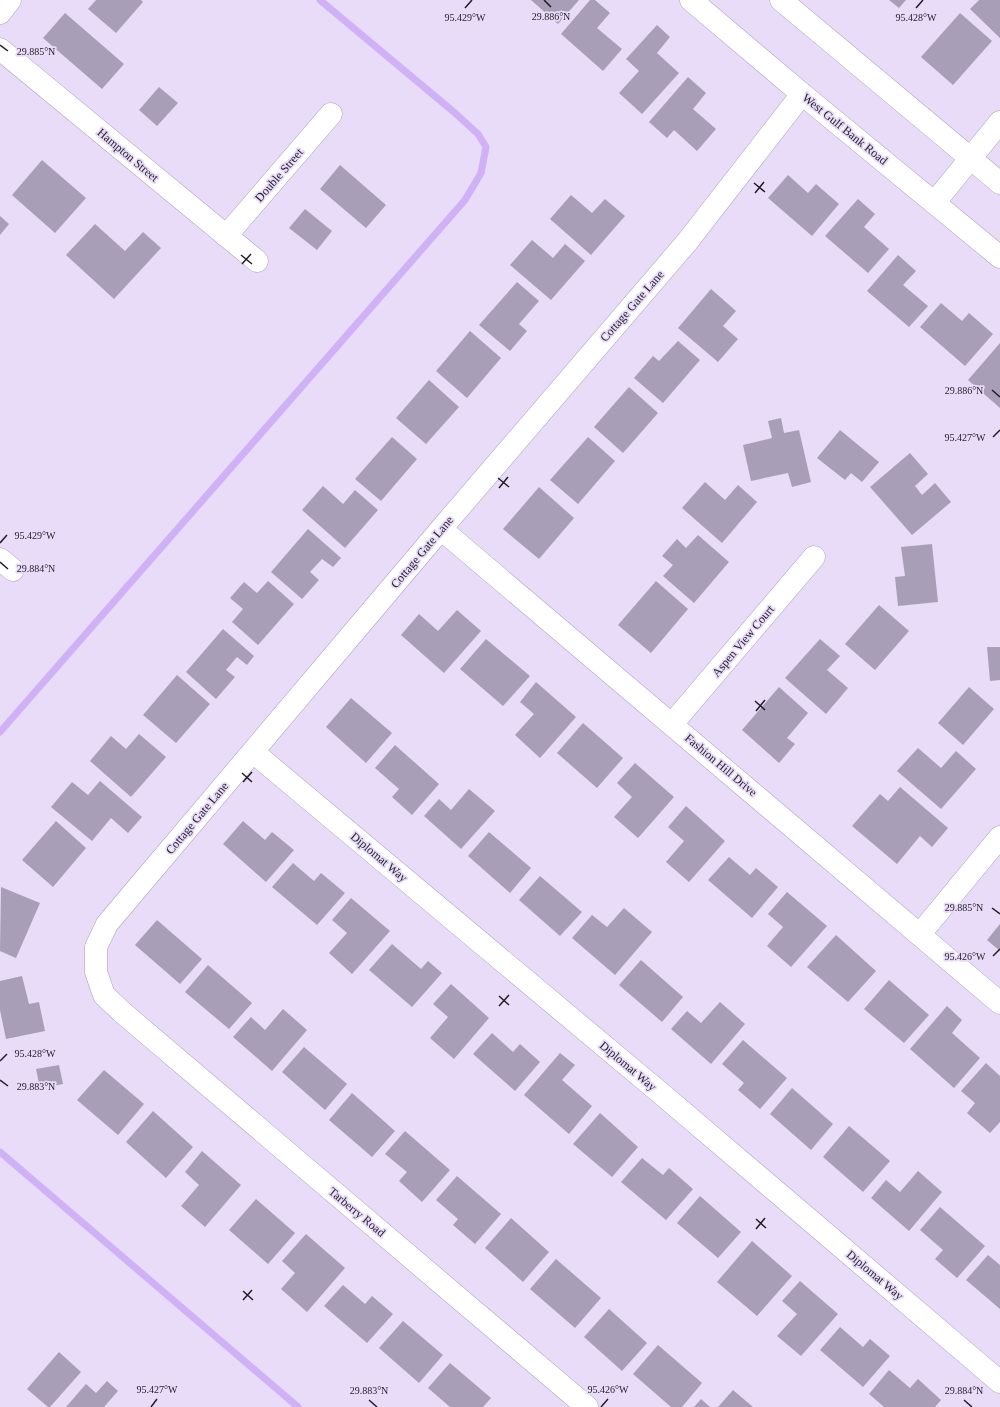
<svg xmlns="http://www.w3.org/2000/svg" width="1000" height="1407" font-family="Georgia,serif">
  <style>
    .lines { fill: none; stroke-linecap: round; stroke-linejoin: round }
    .stream { stroke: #d0b0f6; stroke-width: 7 }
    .building { fill: #a99eb8 }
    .minor-casing { stroke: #aca0bb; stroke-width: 23 }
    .major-casing { stroke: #aca0bb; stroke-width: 23 }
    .minor { stroke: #fff; stroke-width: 22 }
    .major { stroke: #fff; stroke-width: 22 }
    .ticks { fill: none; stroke: #221d27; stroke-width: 1.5 }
    .labels { text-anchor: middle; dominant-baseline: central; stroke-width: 3.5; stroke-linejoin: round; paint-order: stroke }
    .street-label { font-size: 12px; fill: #221d27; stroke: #e8dcf8 }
    .ticks-label { font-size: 10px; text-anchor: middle; fill: #221d27; stroke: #e8dcf8; stroke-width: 3.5; stroke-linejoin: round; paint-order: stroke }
  </style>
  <rect width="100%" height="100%" fill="#e8dcf8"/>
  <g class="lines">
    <path class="stream" d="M 0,732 L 465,200 L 481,173 L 486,147 L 478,134 L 455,113 L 320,0
      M 0,1152 L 298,1407"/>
  </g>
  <path class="building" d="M 96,0 L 141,0 L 143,2 L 116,33 L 88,9 Z
    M 531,0 L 579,0 L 558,24 Z
    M 590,0 L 595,0 L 610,13 L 597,28 L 622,49 L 603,71 L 561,34 Z
    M 889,0 L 906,0 L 899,8 Z
    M 979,0 L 1000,0 L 1000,38 L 970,9 Z
    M 65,13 L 124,64 L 102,89 L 43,38 Z
    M 960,13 L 992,41 L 953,85 L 921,57 Z
    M 657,25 L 670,37 L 657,53 L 679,73 L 642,114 L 619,93 L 639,71 L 626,59 Z
    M 688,77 L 706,93 L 693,109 L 716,129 L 697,151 L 674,130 L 667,138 L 649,122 Z
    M 159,87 L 178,103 L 157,126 L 139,110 Z
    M 42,160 L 86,198 L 55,233 L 12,195 Z
    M 340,165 L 386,205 L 366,228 L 320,189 Z
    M 788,175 L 808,193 L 816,184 L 839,204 L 812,236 L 768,198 Z
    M 571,195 L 592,213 L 605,199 L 625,216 L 591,255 L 550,219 Z
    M 858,199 L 875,214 L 864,227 L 889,249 L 868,273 L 825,236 Z
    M 305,209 L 332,231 L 317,250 L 289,228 Z
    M 0,216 L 9,224 L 0,235 Z
    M 95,224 L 125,251 L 143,232 L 161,248 L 114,299 L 66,255 Z
    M 532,240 L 553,258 L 565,244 L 585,261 L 551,300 L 510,265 Z
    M 898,255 L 916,271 L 903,285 L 928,306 L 909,327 L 867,291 Z
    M 517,282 L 539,301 L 519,324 L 527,331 L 510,351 L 479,325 Z
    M 711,289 L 736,311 L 723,326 L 738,339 L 718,362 L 678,328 Z
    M 941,303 L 962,321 L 969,313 L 993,334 L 965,366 L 920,327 Z
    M 470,331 L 501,358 L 467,398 L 436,371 Z
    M 678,341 L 700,360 L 663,403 L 634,378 L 653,356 L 659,361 Z
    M 1000,343 L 1000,408 L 968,380 Z
    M 429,380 L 459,407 L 426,444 L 396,418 Z
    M 629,387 L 658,413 L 623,453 L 594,427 Z
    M 781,418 L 784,433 L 799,430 L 811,482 L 792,487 L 788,473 L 751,481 L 743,445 L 772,438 L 768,421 Z
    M 840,430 L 879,462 L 862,482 L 851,473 L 845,480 L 817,458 Z
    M 392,437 L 417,459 L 381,501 L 355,479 Z
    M 588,437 L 615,461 L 578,504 L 550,480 Z
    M 910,453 L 928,474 L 915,486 L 922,495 L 935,483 L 951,502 L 912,535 L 870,487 Z
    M 705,482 L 725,500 L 738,485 L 757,502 L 722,543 L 682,508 Z
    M 323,486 L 343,504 L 355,490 L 378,510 L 345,548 L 302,510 Z
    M 539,487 L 574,518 L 539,559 L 503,529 Z
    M 308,529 L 341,558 L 333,567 L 322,559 L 310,572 L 319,580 L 302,599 L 271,572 Z
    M 698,535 L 729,562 L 694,603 L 663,576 L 673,565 L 662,556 L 677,539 L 686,548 Z
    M 932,544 L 938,602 L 898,606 L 895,577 L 905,576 L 901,547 Z
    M 268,581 L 294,604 L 258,645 L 232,622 L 243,609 L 230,598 L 244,582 L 257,593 Z
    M 656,581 L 688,609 L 651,653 L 618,625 Z
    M 879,605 L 909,631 L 875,670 L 845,644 Z
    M 457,610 L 481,631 L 444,673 L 401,635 L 419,614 L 438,631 Z
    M 223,629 L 254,656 L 247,665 L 237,657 L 226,670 L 235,677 L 216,699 L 186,672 Z
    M 486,639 L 530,676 L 503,706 L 460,669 Z
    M 820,639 L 840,656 L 827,670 L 848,688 L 826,714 L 785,678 Z
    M 987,647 L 1000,647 L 1000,680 L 990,681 Z
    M 177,675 L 210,704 L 176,743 L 143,715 Z
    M 536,682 L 576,717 L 540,758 L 515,735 L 534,714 L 520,702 Z
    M 779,687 L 808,713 L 787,738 L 795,744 L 779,763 L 742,730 Z
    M 969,687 L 994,709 L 963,745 L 938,723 Z
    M 351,698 L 392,733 L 366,763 L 326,727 Z
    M 583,723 L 623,758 L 597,788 L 557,753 Z
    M 139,734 L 166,757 L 131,797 L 90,761 L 111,736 L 126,749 Z
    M 395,745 L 439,784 L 412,815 L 392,797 L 399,789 L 375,768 Z
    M 918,748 L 941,768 L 956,751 L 976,769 L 941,809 L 897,771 Z
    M 635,763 L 674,797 L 638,838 L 614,817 L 632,797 L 617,783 Z
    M 100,781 L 142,817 L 128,833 L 111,818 L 92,841 L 51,807 L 72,782 L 88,795 Z
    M 900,787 L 948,828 L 932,847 L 920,836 L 897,864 L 852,826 L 880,794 L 888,801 Z
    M 469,789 L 495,811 L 461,849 L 424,816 L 439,799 L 451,810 Z
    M 686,806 L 725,841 L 689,882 L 666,862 L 684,841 L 668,827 Z
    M 56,821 L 86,848 L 53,887 L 22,860 Z
    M 243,821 L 265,840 L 272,832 L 294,850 L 266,882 L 223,844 Z
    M 489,832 L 531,868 L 510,893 L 468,856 Z
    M 729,857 L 750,875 L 756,868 L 778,887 L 752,918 L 708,880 Z
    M 293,863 L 314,881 L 321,873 L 345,893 L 317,925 L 272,887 Z
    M 540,876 L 582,912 L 560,936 L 519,900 Z
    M 1,887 L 40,903 L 16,958 L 0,951 Z
    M 787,892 L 827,926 L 791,967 L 767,946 L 783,927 L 768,914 Z
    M 351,898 L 390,931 L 352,974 L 329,953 L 347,933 L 332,920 Z
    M 624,908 L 652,932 L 615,975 L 572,938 L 592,915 L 607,927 Z
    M 157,920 L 202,959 L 180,984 L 135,945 Z
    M 1000,924 L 1000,951 L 987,940 Z
    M 836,935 L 876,971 L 848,1002 L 807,967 Z
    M 392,944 L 421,969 L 428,961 L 442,973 L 412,1007 L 369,970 Z
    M 641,960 L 683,997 L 662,1022 L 619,985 Z
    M 208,965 L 252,1003 L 229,1029 L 185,992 Z
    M 22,976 L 29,1004 L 39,1002 L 45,1031 L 6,1039 L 0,1010 L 0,981 Z
    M 889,980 L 929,1015 L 904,1043 L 864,1009 Z
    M 451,984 L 489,1018 L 454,1059 L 430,1038 L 448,1017 L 433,1004 Z
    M 720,1002 L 745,1024 L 711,1064 L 671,1029 L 687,1011 L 701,1023 Z
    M 947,1006 L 962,1020 L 952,1033 L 980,1058 L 954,1088 L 910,1049 Z
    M 283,1009 L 307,1030 L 272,1071 L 233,1037 L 251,1017 L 265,1030 Z
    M 492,1033 L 513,1052 L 520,1044 L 540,1062 L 515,1091 L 473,1054 Z
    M 743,1040 L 787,1078 L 760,1109 L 738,1090 L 744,1083 L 722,1064 Z
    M 304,1047 L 347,1084 L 325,1110 L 282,1072 Z
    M 560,1053 L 575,1065 L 562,1080 L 592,1106 L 569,1134 L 524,1095 Z
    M 986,1063 L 1000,1076 L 1000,1122 L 990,1133 L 967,1113 L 975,1103 L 961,1091 Z
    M 59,1065 L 63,1084 L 40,1088 L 36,1069 Z
    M 104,1070 L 144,1104 L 118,1135 L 77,1100 Z
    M 792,1088 L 833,1124 L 811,1150 L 770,1114 Z
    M 352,1093 L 395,1131 L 372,1157 L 329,1120 Z
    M 153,1111 L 193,1147 L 166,1178 L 126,1142 Z
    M 600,1113 L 638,1147 L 612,1177 L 573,1144 Z
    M 849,1126 L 890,1161 L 863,1192 L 823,1157 Z
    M 405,1131 L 450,1170 L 422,1202 L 399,1181 L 407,1172 L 385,1154 Z
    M 202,1151 L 241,1185 L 205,1227 L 181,1206 L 199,1185 L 185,1172 Z
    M 642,1158 L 663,1175 L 669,1168 L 693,1189 L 666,1220 L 621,1182 Z
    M 918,1171 L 942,1192 L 909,1231 L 871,1198 L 886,1180 L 900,1192 Z
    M 457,1176 L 501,1214 L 475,1244 L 453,1225 L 458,1219 L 436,1200 Z
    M 700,1196 L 741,1232 L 718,1258 L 677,1223 Z
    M 256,1199 L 295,1233 L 268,1264 L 229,1230 Z
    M 940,1207 L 985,1246 L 957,1278 L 935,1259 L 943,1250 L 920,1230 Z
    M 511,1218 L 549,1252 L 523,1282 L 485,1248 Z
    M 306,1234 L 345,1268 L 307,1312 L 281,1289 L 295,1273 L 282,1261 Z
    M 752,1241 L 792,1276 L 757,1316 L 717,1282 Z
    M 988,1255 L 1000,1265 L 1000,1309 L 966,1280 Z
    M 556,1259 L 601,1298 L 575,1328 L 530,1289 Z
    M 800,1281 L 838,1314 L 801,1356 L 777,1336 L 797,1314 L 782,1301 Z
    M 343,1285 L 365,1304 L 372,1296 L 393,1314 L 367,1343 L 324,1306 Z
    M 609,1309 L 647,1343 L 622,1371 L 584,1337 Z
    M 403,1321 L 443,1355 L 419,1383 L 379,1348 Z
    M 840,1327 L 863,1347 L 870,1339 L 890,1356 L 863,1387 L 820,1350 Z
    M 658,1345 L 702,1383 L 682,1407 L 671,1407 L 633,1374 Z
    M 59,1352 L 81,1372 L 50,1407 L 48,1407 L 27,1389 Z
    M 450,1363 L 491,1398 L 483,1407 L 450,1407 L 428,1388 Z
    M 889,1370 L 910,1388 L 918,1379 L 941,1400 L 935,1407 L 884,1407 L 869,1394 Z
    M 107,1381 L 118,1391 L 104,1407 L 66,1407 L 86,1384 L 96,1393 Z
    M 733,1390 L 753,1407 L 718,1407 Z
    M 701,1399 L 710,1407 L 694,1407 Z"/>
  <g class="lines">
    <defs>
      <path id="minor" d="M 0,13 L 10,0
        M 0,49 L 257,261
        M 935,202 L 1000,122
        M 226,236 L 331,114
        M 441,529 L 1000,1003
        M 0,559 L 13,570
        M 672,724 L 814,557
        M 253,752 L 664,1096 L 1000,1382
        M 920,934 L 1000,837
        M 587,1407 L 123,1013 L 104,995 L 96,972 L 96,947 L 107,924 L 441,529 L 687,242 L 802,94"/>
      <path id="major" d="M 691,0 L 802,94 L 1000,257
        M 781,0 L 1000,183"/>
    </defs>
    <use href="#minor" class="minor-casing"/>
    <use href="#major" class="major-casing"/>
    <use href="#minor" class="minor"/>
    <use href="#major" class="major"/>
  </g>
  <path class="ticks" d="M 544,0 L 551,7M 465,8 L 472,0M 916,8 L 923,0M 0,45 L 8,51M 754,183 L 765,192M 755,193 L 764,182M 241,255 L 252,264M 242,264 L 251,254M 992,390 L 1000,397M 993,437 L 1000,430M 498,478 L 509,487M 499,488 L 508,477M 0,543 L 7,535M 0,562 L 8,569M 755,701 L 765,710M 756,711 L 765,700M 242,773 L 252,782M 243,782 L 252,772M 992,908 L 1000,914M 993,956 L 1000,949M 499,996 L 509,1005M 499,1006 L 509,995M 0,1061 L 7,1054M 0,1080 L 8,1086M 756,1219 L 766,1228M 756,1229 L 765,1218M 243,1291 L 253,1300M 243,1300 L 252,1290M 369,1400 L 377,1407M 964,1400 L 972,1407M 151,1407 L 157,1399M 601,1407 L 608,1399"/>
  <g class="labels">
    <g class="street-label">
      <text transform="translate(845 129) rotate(39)">West Gulf Bank Road</text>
      <text transform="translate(128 155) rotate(40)">Hampton Street</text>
      <text transform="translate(279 175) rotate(-49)">Double Street</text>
      <text transform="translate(632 306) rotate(-49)">Cottage Gate Lane</text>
      <text transform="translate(422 552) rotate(-50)">Cottage Gate Lane</text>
      <text transform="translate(743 641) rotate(-50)">Aspen View Court</text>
      <text transform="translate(721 765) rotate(40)">Fashion Hill Drive</text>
      <text transform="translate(197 818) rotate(-50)">Cottage Gate Lane</text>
      <text transform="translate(379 857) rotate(40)">Diplomat Way</text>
      <text transform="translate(628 1066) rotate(40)">Diplomat Way</text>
      <text transform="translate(357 1212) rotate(40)">Tarberry Road</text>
      <text transform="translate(875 1275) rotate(40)">Diplomat Way</text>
    </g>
  </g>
  <g class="ticks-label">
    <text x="551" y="20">29.886°N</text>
    <text x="465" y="21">95.429°W</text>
    <text x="916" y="21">95.428°W</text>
    <text x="36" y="55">29.885°N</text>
    <text x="964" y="394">29.886°N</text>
    <text x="965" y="441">95.427°W</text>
    <text x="35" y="539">95.429°W</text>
    <text x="36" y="572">29.884°N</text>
    <text x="964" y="911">29.885°N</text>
    <text x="965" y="960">95.426°W</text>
    <text x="35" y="1057">95.428°W</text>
    <text x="36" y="1090">29.883°N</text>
    <text x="157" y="1393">95.427°W</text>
    <text x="608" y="1393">95.426°W</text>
    <text x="369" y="1394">29.883°N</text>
    <text x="964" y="1394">29.884°N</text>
  </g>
</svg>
